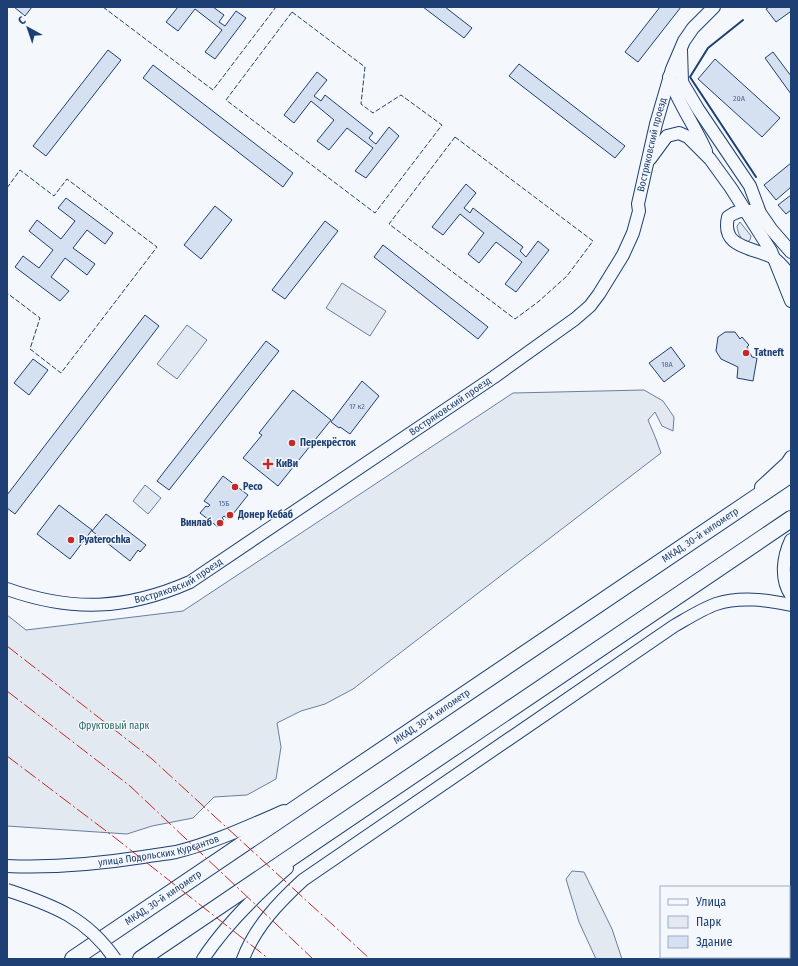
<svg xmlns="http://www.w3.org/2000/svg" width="798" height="966" font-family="'Fira Sans Condensed',sans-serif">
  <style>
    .green { fill: #e3e9f0; stroke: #687fa3 }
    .building { fill: #d5e0f0; stroke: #1d3f73 }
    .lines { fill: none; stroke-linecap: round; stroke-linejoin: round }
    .secondary-casing { stroke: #1d3f73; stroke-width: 14 }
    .highway-casing { stroke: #1d3f73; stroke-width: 18 }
    .secondary { stroke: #f4f7fb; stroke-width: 12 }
    .highway { stroke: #f4f7fb; stroke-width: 16 }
    .secondary-bridge-casing { stroke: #1d3f73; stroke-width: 14; stroke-linecap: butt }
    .secondary-bridge { stroke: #f4f7fb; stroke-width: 12 }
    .fence { stroke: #1d3f73; stroke-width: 1; stroke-dasharray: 5 2; stroke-linecap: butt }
    .wall { stroke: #1d3f73; stroke-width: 2 }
    .power { stroke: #c62828; stroke-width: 1; stroke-dasharray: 14 3 2 3; stroke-linecap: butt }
    .poi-dot { fill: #c62828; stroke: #f4f7fb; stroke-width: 1.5 }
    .labels { text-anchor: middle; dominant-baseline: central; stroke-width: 3; stroke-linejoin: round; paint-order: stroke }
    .number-label { font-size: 8px; fill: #4b6792 }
    .street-label { font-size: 10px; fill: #1d3f73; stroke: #f4f7fb }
    .poi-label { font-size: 10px; font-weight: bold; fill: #1d3f73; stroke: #f4f7fb; text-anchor: start }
    .park-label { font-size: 10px; fill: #2c6c60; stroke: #f4f7fb }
  </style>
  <rect width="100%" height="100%" fill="#f4f7fb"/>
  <path class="green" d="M 740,222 L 751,236 L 750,240 L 747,242 C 740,239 738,233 737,226 Z
    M 342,283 L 386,311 L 370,336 L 326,308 Z
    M 187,325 L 207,340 L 177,379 L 157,364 Z
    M 644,390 L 663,401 L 674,417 L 673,431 L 662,426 L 655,412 L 648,420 L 656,439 L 661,453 L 353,689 L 325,704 L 301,711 L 277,723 L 281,747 L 276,779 L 247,795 L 214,797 L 193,818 L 152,826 L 127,834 L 7,826 L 7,615 L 26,630 L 183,611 L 513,393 Z
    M 145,485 L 161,498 L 148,514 L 133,501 Z
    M 572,871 L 584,872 L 612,929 L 622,959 L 596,959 L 579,922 L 566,879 Z"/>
  <path class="building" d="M 14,7 L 32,7 L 25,16 Z
    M 178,7 L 213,7 L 224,15 L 219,22 L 225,26 L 236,11 L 246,18 L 215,59 L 205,52 L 222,30 L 195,9 L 178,31 L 166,22 Z
    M 423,7 L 445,7 L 472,28 L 464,38 Z
    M 660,7 L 681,7 L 638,62 L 625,52 Z
    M 769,7 L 791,7 L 791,14 L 790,12 L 776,22 L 766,9 Z
    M 108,50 L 121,60 L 46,156 L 33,146 Z
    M 773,52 L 791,76 L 791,94 L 765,58 Z
    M 715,59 L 780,118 L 762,137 L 698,79 Z
    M 519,64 L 625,146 L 615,158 L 509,76 Z
    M 153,65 L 293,173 L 283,187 L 143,78 Z
    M 317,72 L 327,80 L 314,96 L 321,101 L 325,95 L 373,133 L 369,138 L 372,141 L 376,144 L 389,127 L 399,136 L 366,178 L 355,171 L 373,148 L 347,128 L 329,150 L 317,141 L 334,120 L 311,101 L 294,123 L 284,115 Z
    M 791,163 L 791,187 L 776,200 L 764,185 Z
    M 466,184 L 476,193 L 464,208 L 470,213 L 473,208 L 523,247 L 520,251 L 526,257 L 538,241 L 549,250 L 516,292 L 505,284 L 522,262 L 496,242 L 479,263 L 468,254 L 484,233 L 460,214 L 443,235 L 432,227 Z
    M 791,195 L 791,210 L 786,214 L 778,205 Z
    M 66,198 L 113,233 L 105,244 L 87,230 L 73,248 L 95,264 L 87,275 L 65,258 L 51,277 L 69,291 L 60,301 L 15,267 L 23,256 L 39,268 L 53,250 L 29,231 L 37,220 L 61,239 L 75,221 L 58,208 Z
    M 215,206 L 232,220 L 201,259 L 184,245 Z
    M 325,221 L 338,231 L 285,299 L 272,290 Z
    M 383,245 L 488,327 L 478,339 L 374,257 Z
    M 145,315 L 159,326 L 15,514 L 7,508 L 7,495 Z
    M 725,332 L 735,332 L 740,339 L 742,337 L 749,345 L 747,347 L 752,357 L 757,358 L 753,381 L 737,378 L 738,367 L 721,359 L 716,351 L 718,337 Z
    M 266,341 L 279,351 L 169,490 L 157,481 Z
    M 671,347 L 685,366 L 664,382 L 649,363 Z
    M 33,359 L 48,370 L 29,395 L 14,383 Z
    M 362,381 L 379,396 L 350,434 L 340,427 L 339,428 L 331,422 Z
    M 293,390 L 331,420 L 278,486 L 243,458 L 262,435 L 259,433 Z
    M 223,476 L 248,495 L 229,519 L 224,516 L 222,518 L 224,520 L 218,527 L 200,513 L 206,506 L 208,507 L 210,505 L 204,501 Z
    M 59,505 L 92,530 L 70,559 L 37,534 Z
    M 106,514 L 146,545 L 140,552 L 138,550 L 130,561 L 92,531 Z"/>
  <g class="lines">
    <defs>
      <g id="secondary">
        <path d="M 681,50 L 682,82 L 698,109 L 750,186 L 760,213 L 771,229 L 791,252"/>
        <path d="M 669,77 C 678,103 695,126 706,151"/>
        <path d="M 650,159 L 667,136 L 679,133 L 688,137 L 710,159 L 731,188 L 771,251 L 791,301"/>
        <path d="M 751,211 C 742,210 736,211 728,217 C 721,248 751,247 772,257 C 780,262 786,270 791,277"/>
        <path d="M 761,487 L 787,463 L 791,457"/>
        <path d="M 791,540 C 783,557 780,579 791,595"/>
        <path id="s1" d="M 7,589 C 72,612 126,610 190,582 L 494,377 L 575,319 L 590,306 L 599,294 L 623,255 L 633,233 L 639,211 L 638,204 L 656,124 L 672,69 L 684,41 L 693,28 L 714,7"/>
        <path id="s2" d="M 7,866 C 52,868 98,864 143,857 C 154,855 165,854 176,852 C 213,843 249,826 284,811"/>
        <path d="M 203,959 C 226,924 256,895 287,868"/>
        <path d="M 243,959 C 255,927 279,902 303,880 L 674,626 C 688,618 702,609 716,604 C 740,596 767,600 791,605"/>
      </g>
      <g id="highway">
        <path id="s3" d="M 73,959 L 791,474"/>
        <path d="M 141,959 L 791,519"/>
      </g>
    </defs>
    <use href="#secondary" class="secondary-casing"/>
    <use href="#highway" class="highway-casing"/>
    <use href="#secondary" class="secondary"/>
    <use href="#highway" class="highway"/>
    <defs>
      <path id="secondary-bridge" d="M 7,890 C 53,905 87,918 115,959"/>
    </defs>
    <use href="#secondary-bridge" class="secondary-bridge-casing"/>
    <use href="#secondary-bridge" class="secondary-bridge"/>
    <path class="fence" d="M 103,7 L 213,90 L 276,7
      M 292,12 L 365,67 L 361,104 L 373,113 L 401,95 L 442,125 L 375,213 L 226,100 Z
      M 455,137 L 593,241 L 567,276 L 538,302 L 515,319 L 389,224 Z
      M 7,188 L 20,170 L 54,196 L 67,179 L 157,247 L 61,373 L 30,349 L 40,318 L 7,293"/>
    <path class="wall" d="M 743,20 L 708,48 L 690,77 L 756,177"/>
    <path class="power" d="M 7,646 L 152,759 L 370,959
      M 7,691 L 130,786 L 313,959
      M 7,756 L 114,837 L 269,959"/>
  </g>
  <g class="poi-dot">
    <circle cx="746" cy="353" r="4"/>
    <circle cx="292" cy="443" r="4"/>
    <path d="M266 458h4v4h4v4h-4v4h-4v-4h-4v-4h4z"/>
    <circle cx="235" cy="487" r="4"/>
    <circle cx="230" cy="515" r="4"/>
    <circle cx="220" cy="523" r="4"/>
    <circle cx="71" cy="540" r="4"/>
  </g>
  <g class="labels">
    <g class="number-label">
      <text x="739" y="98">20А</text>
      <text x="667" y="364">18А</text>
      <text x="357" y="406">17 к2</text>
      <text x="224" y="503">15Б</text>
    </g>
    <g class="street-label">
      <text stroke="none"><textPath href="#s1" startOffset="850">Востряковский проезд</textPath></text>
      <text stroke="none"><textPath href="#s1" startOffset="502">Востряковский проезд</textPath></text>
      <text stroke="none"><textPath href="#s3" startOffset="757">МКАД, 30-й километр</textPath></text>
      <text stroke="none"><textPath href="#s1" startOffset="178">Востряковский проезд</textPath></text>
      <text stroke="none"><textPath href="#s3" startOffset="433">МКАД, 30-й километр</textPath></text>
      <text stroke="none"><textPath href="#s2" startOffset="153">улица Подольских Курсантов</textPath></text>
      <text stroke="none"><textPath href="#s3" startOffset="109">МКАД, 30-й километр</textPath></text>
    </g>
    <g class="poi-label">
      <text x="754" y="353">Tatneft</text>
      <text x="300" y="443">Перекрёсток</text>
      <text x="276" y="464">КиВи</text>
      <text x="243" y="487">Ресо</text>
      <text x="238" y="515">Донер Кебаб</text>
      <text x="212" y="523" text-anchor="end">Винлаб</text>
      <text x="79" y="540">Pyaterochka</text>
    </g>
    <g class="park-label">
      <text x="114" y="726">Фруктовый парк</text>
    </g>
  </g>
  <rect width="798" height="966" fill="none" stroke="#1d3f73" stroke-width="16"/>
  <rect x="660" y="886" width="130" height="72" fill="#f4f7fb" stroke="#9eadc5"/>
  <rect x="668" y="899" width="20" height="6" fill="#f4f7fb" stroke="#9eadc5"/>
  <text x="696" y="906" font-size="12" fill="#1d3f73">Улица</text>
  <rect x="668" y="916" width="20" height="12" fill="#e3e9f0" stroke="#9eadc5"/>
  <text x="696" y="926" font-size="12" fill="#1d3f73">Парк</text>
  <rect x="668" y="936" width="20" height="12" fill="#d5e0f0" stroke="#9eadc5"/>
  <text x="696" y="946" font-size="12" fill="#1d3f73">Здание</text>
  <g transform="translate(28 28) rotate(320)" stroke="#f4f7fb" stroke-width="3" paint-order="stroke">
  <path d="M0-3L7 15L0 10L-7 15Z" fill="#1d3f73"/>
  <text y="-6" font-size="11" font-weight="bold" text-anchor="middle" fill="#1d3f73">С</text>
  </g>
</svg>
